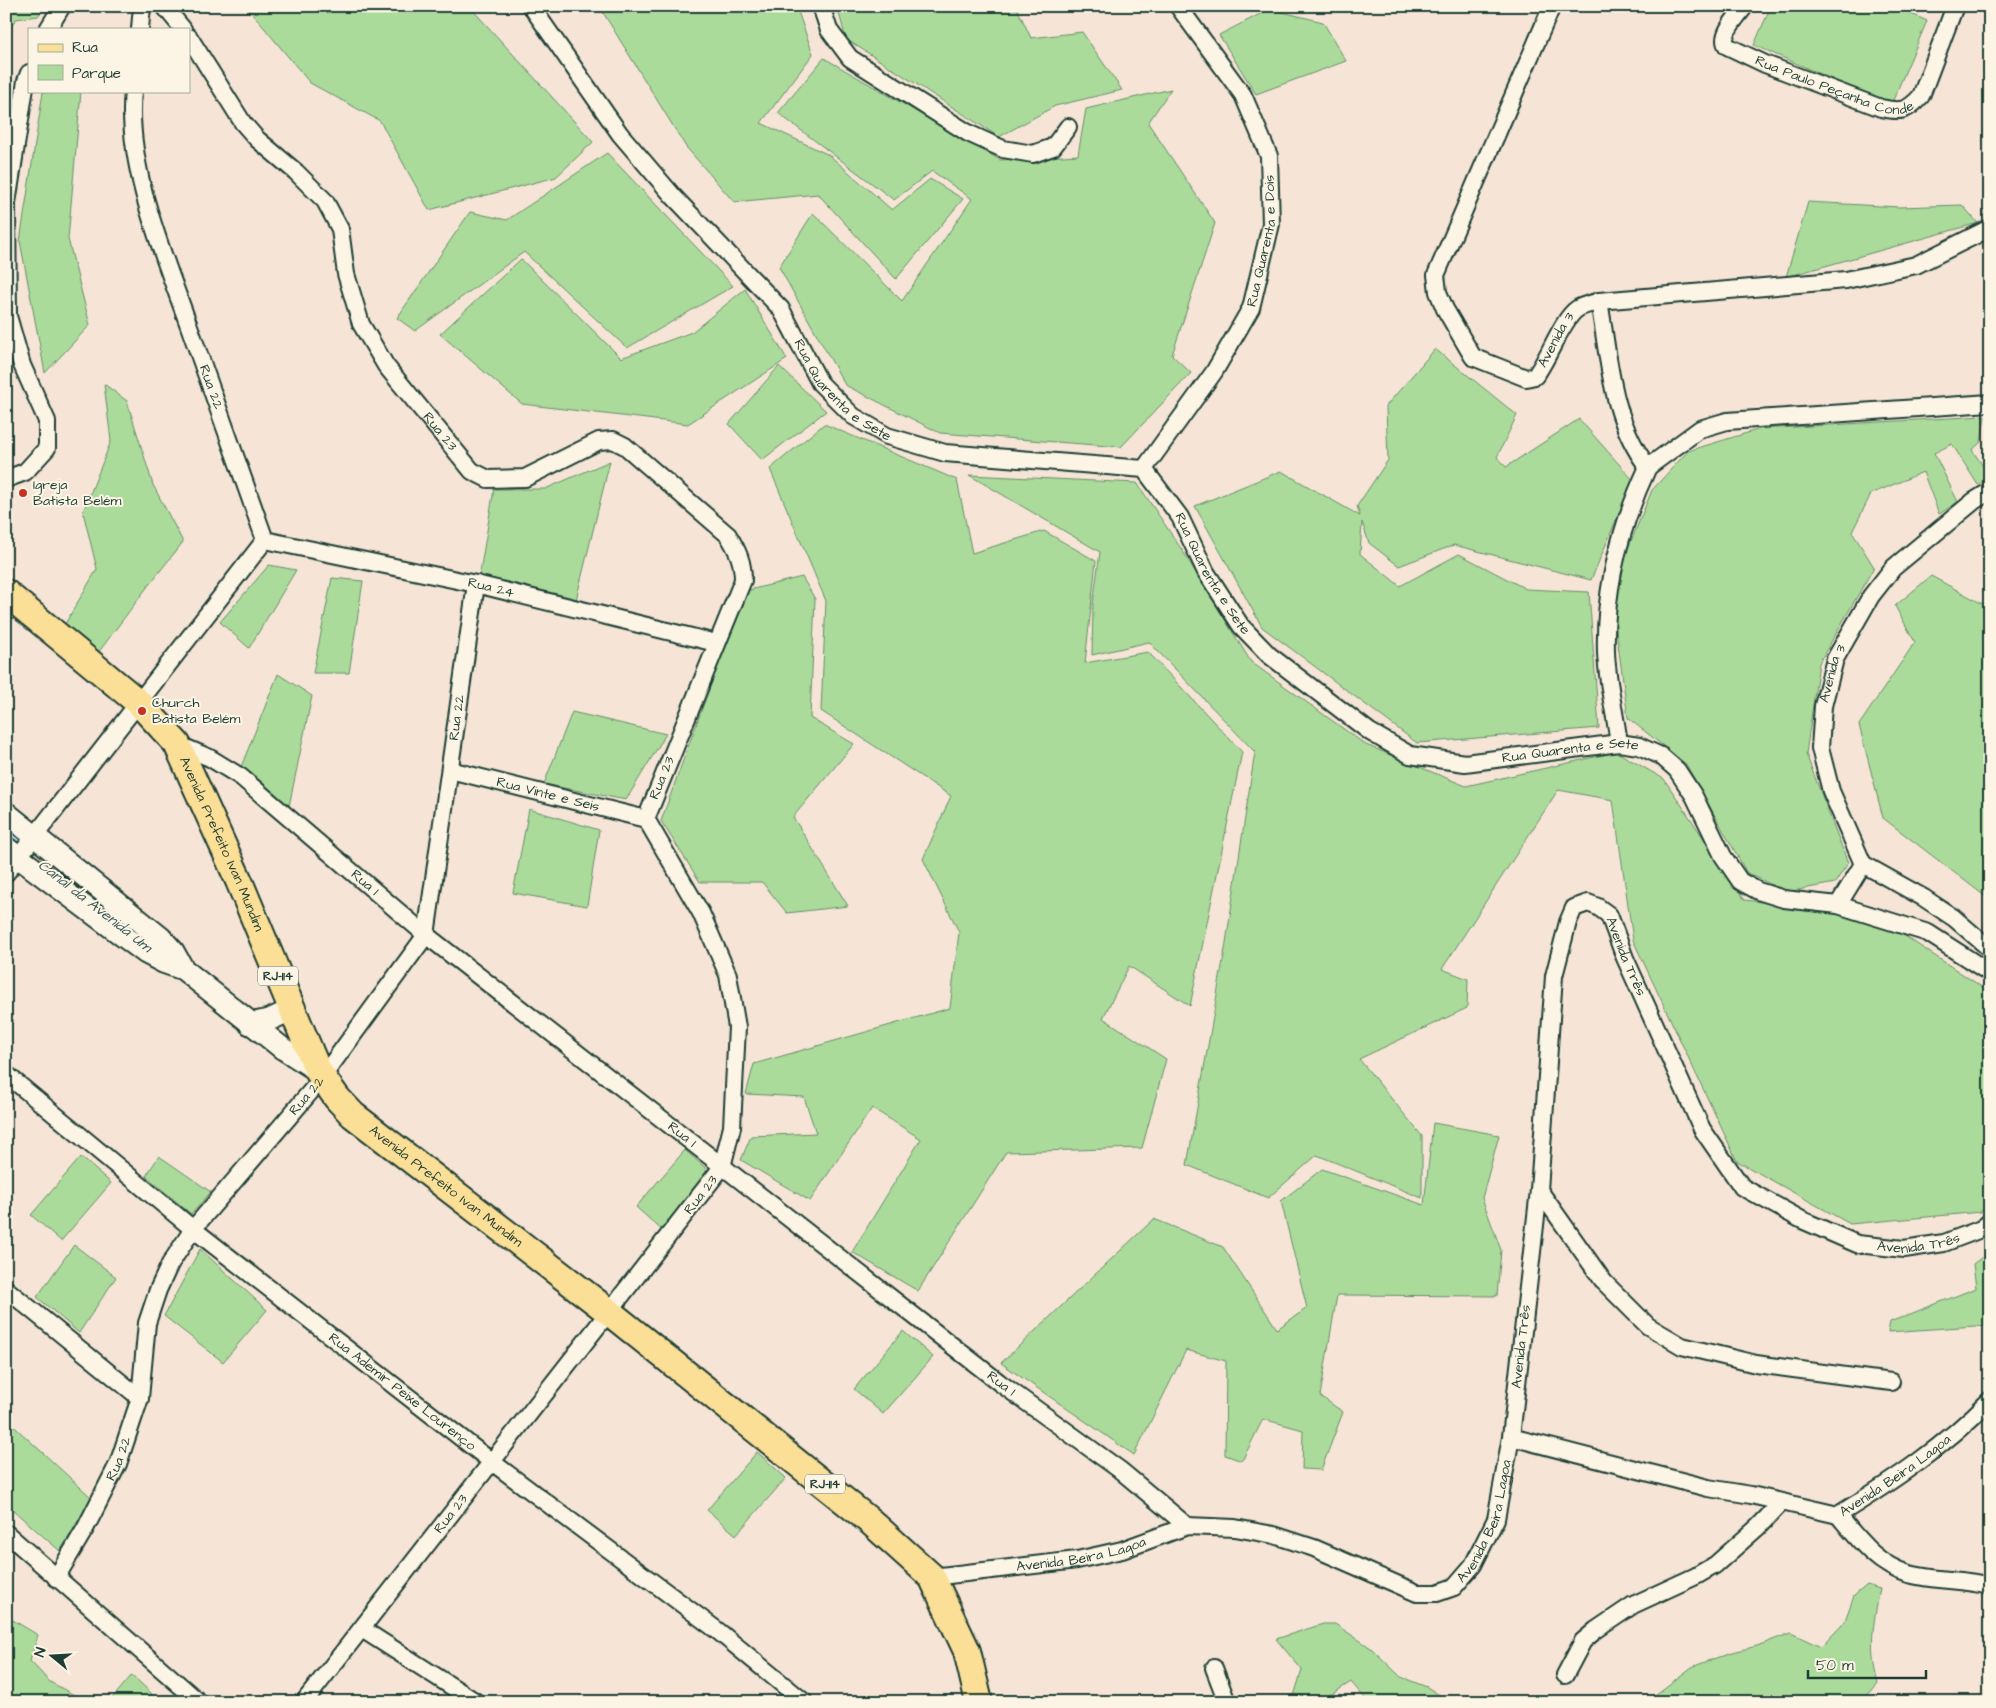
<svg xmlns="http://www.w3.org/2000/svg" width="1996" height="1708" font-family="'Architects Daughter',sans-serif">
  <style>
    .green { fill: #abdb9b; stroke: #658c68 }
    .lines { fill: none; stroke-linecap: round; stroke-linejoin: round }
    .canal { stroke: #acd5f7; stroke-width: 16 }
    .minor-casing { stroke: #1f3d34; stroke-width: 20 }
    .tertiary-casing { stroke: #1f3d34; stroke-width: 25 }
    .primary-casing { stroke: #1f3d34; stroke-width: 30 }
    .minor { stroke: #fcf5e5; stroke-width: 16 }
    .tertiary { stroke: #fcf5e5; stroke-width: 21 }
    .primary { stroke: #fbdf96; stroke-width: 26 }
    .poi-dot { fill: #c8321e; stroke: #fcf5e5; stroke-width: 2 }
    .labels { text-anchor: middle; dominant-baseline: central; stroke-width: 4; stroke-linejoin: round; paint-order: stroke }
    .shield { fill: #fcf5e5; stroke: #617469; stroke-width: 1 }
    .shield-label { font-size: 12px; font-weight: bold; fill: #1f3d34 }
    .street-label { font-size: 14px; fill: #1f3d34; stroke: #fcf5e5 }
    .poi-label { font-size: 14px; fill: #1f3d34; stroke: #fcf5e5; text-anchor: start }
    .water-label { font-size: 15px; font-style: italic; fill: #3b5b5b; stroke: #fcf5e5 }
  </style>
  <rect width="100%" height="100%" fill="#f6e5d6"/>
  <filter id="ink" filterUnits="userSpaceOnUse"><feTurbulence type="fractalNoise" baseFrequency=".02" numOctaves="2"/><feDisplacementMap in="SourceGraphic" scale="10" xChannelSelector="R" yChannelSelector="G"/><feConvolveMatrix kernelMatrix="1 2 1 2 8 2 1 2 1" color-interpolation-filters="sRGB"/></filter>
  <g filter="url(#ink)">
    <path class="green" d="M 6,6 L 46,6 L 38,16 L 16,19 L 6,35 Z
      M 246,6 L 469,6 L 593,142 L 556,177 L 429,210 L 380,121 L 310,83 Z
      M 599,6 L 796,6 L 813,54 L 761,123 L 829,155 L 892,210 L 930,179 L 963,199 L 896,279 L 818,194 L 734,202 L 686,147 Z
      M 837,6 L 1016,6 L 1031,38 L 1082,32 L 1122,90 L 1055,106 L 999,137 L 846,39 Z
      M 1771,6 L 1894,6 L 1927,21 L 1891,105 L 1754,45 Z
      M 1270,9 L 1323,22 L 1346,61 L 1256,94 L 1219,35 Z
      M 824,58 L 1000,160 L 1078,155 L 1086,109 L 1171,89 L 1148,123 L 1215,223 L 1172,355 L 1191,373 L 1121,447 L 940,433 L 845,385 L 779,267 L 813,213 L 902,301 L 972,199 L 932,171 L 894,200 L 778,113 Z
      M 81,91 L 68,239 L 90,325 L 45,373 L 20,241 L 43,92 Z
      M 607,153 L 733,286 L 627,348 L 524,252 L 415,331 L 397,318 L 470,212 L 507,220 Z
      M 1808,202 L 1899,207 L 1962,205 L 1978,223 L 1786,277 Z
      M 521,259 L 621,358 L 692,332 L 745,289 L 787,359 L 688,424 L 522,404 L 440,334 Z
      M 1435,349 L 1517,415 L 1497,457 L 1506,467 L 1579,419 L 1633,480 L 1591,580 L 1454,545 L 1399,566 L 1369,543 L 1362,522 L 1360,554 L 1400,586 L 1459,554 L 1526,589 L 1589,592 L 1599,728 L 1417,743 L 1262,627 L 1195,506 L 1281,471 L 1360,516 L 1357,506 L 1388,460 L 1386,406 Z
      M 779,366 L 826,411 L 762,460 L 729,424 Z
      M 104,384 L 127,401 L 153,485 L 183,542 L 145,590 L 98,653 L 65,624 L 97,569 L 83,512 L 111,441 Z
      M 1985,416 L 1981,442 L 1972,450 L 1990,476 L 1978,485 L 1952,444 L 1934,453 L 1958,502 L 1939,514 L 1923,472 L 1871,494 L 1852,532 L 1874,567 L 1819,663 L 1806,754 L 1848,863 L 1835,883 L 1787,892 L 1747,873 L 1686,764 L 1628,718 L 1614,614 L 1623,561 L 1652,490 L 1688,451 L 1760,429 Z
      M 824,424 L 957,480 L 972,553 L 1044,531 L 1096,561 L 1085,663 L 1148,652 L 1242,752 L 1190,1006 L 1129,966 L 1103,1018 L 1166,1059 L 1142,1148 L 1006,1152 L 918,1291 L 852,1252 L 921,1139 L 872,1108 L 810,1201 L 741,1160 L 751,1136 L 816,1133 L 804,1097 L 746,1094 L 754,1064 L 950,1008 L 959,932 L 923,859 L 951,796 L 821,711 L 826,601 L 770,469 Z
      M 610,461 L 576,600 L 479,578 L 494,489 L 545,489 Z
      M 969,475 L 1137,483 L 1182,550 L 1251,662 L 1366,745 L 1466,786 L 1617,752 L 1664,779 L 1745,900 L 1876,917 L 1988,991 L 1990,992 L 1990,1200 L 1981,1212 L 1850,1224 L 1737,1161 L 1633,940 L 1613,800 L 1558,790 L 1442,969 L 1468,979 L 1467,1008 L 1359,1059 L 1422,1136 L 1422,1198 L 1317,1155 L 1268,1198 L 1187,1165 L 1225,949 L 1255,752 L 1149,642 L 1092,655 L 1093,604 L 1100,552 Z
      M 269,565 L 296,570 L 249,648 L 220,622 Z
      M 1931,576 L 1990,608 L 1990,900 L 1883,818 L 1859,725 L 1915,642 L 1895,606 Z
      M 802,577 L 815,599 L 810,718 L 854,744 L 793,817 L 848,906 L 787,913 L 762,882 L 700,882 L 661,821 L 745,591 Z
      M 332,578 L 363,581 L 349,673 L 313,673 Z
      M 278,674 L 312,696 L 289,806 L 241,767 Z
      M 572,712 L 666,734 L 626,800 L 544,784 Z
      M 529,809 L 599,830 L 587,906 L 513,893 Z
      M 1433,1123 L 1499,1135 L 1482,1198 L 1501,1250 L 1497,1296 L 1337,1295 L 1320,1396 L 1343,1412 L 1321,1470 L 1302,1469 L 1303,1430 L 1263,1419 L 1242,1461 L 1225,1455 L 1226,1361 L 1186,1350 L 1134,1455 L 1001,1363 L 1154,1219 L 1223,1247 L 1277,1329 L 1307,1308 L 1281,1201 L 1322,1169 L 1424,1205 Z
      M 685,1150 L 715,1176 L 665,1233 L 636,1207 Z
      M 159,1156 L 211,1192 L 191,1214 L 146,1176 Z
      M 81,1157 L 111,1183 L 61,1241 L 31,1215 Z
      M 74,1245 L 116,1277 L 79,1333 L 37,1297 Z
      M 200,1249 L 267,1310 L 223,1362 L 164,1316 Z
      M 1990,1251 L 1990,1325 L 1888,1332 L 1890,1322 L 1976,1288 L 1973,1264 Z
      M 903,1331 L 933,1357 L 883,1414 L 854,1389 Z
      M 6,1419 L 92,1498 L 60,1551 L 6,1504 Z
      M 757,1452 L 786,1478 L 736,1535 L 707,1510 Z
      M 1867,1585 L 1880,1589 C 1873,1626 1868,1647 1878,1683 L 1862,1702 L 1643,1702 L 1655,1695 L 1692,1667 L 1729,1653 L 1757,1646 L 1791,1633 L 1821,1647 L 1844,1623 L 1854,1596 Z
      M 6,1616 L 38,1635 L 30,1661 L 50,1682 L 76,1696 L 74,1702 L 6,1702 Z
      M 1323,1624 L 1335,1624 L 1371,1648 L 1401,1677 L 1427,1687 L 1450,1702 L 1368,1702 L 1351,1682 L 1319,1702 L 1292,1702 L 1302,1670 L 1276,1639 Z
      M 132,1675 L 152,1694 L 148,1702 L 109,1702 Z"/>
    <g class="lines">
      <path class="canal" d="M 6,836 L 14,842"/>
      <defs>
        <g id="minor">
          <path d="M 164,6 L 183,29"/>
          <path id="s1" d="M 531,6 L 620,134 L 673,196 L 781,309 L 820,383 L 853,416 L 887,436 L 945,453 L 1144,469 L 1180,517 L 1206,572 L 1241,626 L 1269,655 L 1370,732 L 1410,755 L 1465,763 L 1619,743 L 1639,746 L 1661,756 L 1677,770 L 1694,796 L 1723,856 L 1740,881 L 1758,891 L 1784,899 L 1838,905 L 1928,933 L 1990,973"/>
          <path d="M 821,6 L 829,30 L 850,58 L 968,133 L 1003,149 L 1033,154 L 1053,147 L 1068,127"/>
          <path id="s2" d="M 1552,6 L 1436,275 L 1438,292 L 1445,309 L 1473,357 L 1526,378 L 1535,376 C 1548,360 1562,319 1577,309 C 1583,305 1592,304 1599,301 L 1846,280 L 1916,265 L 1990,228"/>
          <path id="s3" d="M 1745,6 C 1738,16 1719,35 1727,46 L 1765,64 L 1881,108 C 1900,112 1907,112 1921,96 L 1955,6"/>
          <path d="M 48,29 L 62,6"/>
          <path d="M 140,29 L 142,6"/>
          <path id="s4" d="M 189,37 L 243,123 L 257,139 L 296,172 L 325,201 L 340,229 L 346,274 L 361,324 L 386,366 L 472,471 L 488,479 L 525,478 L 599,441 L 613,440 L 625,446 L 728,535 C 738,551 743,562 743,580 L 646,819 L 701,913 L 728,975 L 737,1027 L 732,1127 L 722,1167 L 304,1702"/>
          <path d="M 1599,301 C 1609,357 1611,420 1648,467 L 1700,429 L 1727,421 L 1990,403"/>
          <path id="s5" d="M 1144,469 L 1214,372 L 1251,308 L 1271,224 L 1269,156 L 1243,95 L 1178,6"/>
          <path d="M 6,479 L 25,472 L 47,448 L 47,421 L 22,365 L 8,316 L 7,203 L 26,81 L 29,73"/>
          <path id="s6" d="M 265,540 L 476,584 L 716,643"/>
          <path d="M 1619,743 C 1615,713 1607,682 1606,652 C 1604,586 1621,525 1648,467"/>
          <path id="s7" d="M 177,744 L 210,758 L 241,777 L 426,935 L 913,1315 L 1000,1383 L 1120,1470 L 1187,1526"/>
          <path id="s8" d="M 450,770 L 646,819"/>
          <path d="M 1863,864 L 1924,898 L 1954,918 L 1990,949"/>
          <path d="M 6,873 L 265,540 C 240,469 214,397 189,326 C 164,256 125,165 133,91"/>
          <path id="s9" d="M 1838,905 L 1863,864 L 1831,791 L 1820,748 L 1823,706 L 1835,659 L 1871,596 L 1893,568 L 1974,501 L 1990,491"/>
          <path id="s10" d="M 6,1074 L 193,1229 L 492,1462 L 718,1631 L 804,1702"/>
          <path d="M 1539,1190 L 1604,1282 L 1648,1326 L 1682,1346 L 1756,1364 L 1891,1382"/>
          <path d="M 6,1289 L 140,1398"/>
          <path id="s11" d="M 1511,1437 L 1539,1190 L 1554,976 L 1568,922 L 1574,908 L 1588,903 L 1598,907 L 1609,915 L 1625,958 L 1702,1129 L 1742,1187 L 1802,1220 L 1857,1244 L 1904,1249 L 1944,1243 L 1981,1229 L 1990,1222"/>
          <path d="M 1838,1515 C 1858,1539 1877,1565 1909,1574 C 1934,1581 1963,1579 1990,1586"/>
          <path d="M 6,1533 L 199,1702"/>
          <path id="s12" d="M 932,1577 L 1077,1560 L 1122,1550 L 1187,1526 L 1235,1528 L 1274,1535 L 1314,1548 L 1417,1593 L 1437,1593 L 1454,1587 L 1473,1565 L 1496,1519 L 1511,1437 L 1708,1488 L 1751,1495 L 1838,1515 C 1893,1481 1945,1446 1990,1400"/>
          <path id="s13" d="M 56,1578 L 85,1529 L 118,1464 L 140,1398 L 147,1323 L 158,1290 L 170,1264 L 193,1229 L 318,1083 L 426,935 L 476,584"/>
          <path d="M 362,1629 L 476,1702"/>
          <path d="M 1214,1668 L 1227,1702"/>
          <path d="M 1565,1675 L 1583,1641 L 1596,1630 L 1633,1605 L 1696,1576 L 1715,1565 L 1758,1527 L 1782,1502"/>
        </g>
        <path id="tertiary" d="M 6,813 L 161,938 L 173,951 L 183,969
          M 6,848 L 146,953 L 163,962 L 183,969 L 282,1048 L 318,1071
          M 250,1024 L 269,1020 L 293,1009"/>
        <g id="primary">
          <path id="s14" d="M 6,593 L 139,703 L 177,744 L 239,881 L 318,1071 L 337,1098 L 353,1115 L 609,1312 L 871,1522 L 932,1577 L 967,1651 L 979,1702"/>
        </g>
      </defs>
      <use href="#minor" class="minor-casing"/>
      <use href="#tertiary" class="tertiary-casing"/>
      <use href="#primary" class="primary-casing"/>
      <use href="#minor" class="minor"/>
      <use href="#tertiary" class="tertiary"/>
      <use href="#primary" class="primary"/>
    </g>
  </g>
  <g class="poi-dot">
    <circle cx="23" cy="493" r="5"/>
    <circle cx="142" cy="711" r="5"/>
  </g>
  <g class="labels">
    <g class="shield">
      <rect x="258" y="966.5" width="40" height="19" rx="4"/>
      <rect x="805" y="1474.5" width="40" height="19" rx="4"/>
    </g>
    <g class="shield-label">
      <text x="278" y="976">RJ-114</text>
      <text x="825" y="1484">RJ-114</text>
    </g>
    <g class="street-label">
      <text stroke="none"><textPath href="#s3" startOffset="162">Rua Paulo Peçanha Conde</textPath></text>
      <text stroke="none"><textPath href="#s5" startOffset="262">Rua Quarenta e Dois</textPath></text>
      <text stroke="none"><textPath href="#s2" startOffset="492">Avenida 3</textPath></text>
      <text stroke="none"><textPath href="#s1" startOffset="498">Rua Quarenta e Sete</textPath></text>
      <text transform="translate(211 387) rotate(70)">Rua 22</text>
      <text stroke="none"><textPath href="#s4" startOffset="478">Rua 23</textPath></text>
      <text stroke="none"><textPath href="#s1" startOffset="949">Rua Quarenta e Sete</textPath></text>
      <text stroke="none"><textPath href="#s6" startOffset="231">Rua 24</textPath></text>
      <text stroke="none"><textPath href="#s9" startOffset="248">Avenida 3</textPath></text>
      <text stroke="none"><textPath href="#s13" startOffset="975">Rua 22</textPath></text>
      <text stroke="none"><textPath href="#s1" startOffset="1384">Rua Quarenta e Sete</textPath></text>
      <text transform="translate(662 778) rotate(-68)">Rua 23</text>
      <text stroke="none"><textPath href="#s8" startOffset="101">Rua Vinte e Seis</textPath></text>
      <text stroke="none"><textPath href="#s14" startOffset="338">Avenida Prefeito Ivan Mundim</textPath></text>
      <text stroke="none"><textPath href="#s7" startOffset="235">Rua 1</textPath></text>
      <text stroke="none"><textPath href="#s11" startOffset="618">Avenida Três</textPath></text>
      <text stroke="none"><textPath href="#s13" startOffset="555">Rua 22</textPath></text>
      <text stroke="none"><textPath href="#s7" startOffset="640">Rua 1</textPath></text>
      <text stroke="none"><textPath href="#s14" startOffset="758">Avenida Prefeito Ivan Mundim</textPath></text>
      <text transform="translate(701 1195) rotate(-52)">Rua 23</text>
      <text stroke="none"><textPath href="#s11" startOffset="1068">Avenida Três</textPath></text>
      <text stroke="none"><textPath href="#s11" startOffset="91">Avenida Três</textPath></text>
      <text stroke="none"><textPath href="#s7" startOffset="1045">Rua 1</textPath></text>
      <text stroke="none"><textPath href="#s10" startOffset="508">Rua Ademir Peixe Lourenço</textPath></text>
      <text stroke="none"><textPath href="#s13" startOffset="135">Rua 22</textPath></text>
      <text stroke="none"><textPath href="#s12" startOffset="1111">Avenida Beira Lagoa</textPath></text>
      <text transform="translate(451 1514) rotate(-52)">Rua 23</text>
      <text stroke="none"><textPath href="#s12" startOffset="616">Avenida Beira Lagoa</textPath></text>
      <text stroke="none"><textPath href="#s12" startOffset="151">Avenida Beira Lagoa</textPath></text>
    </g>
    <g class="poi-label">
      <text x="33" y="485">Igreja<tspan x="33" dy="16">Batista Belém</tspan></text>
      <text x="152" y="703">Church<tspan x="152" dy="16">Batista Belém</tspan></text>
    </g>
    <g class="water-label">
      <text transform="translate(95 906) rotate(38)">Canal da Avenida Um</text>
    </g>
  </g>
  <rect width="1996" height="1708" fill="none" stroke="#fcf5e5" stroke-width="25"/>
  <rect x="12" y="12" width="1971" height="1683" fill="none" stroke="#1f3d34" stroke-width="2" filter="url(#ink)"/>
  <rect x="28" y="28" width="162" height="65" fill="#fcf5e5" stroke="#a4ab9e"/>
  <rect x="38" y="44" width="25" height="8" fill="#fbdf96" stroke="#a4ab9e"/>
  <text x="72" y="52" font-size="15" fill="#1f3d34">Rua</text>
  <rect x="38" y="65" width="25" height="15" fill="#abdb9b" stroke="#a4ab9e"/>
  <text x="72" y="78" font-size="15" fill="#1f3d34">Parque</text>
  <g transform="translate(52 1656) rotate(288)" stroke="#fcf5e5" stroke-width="4" paint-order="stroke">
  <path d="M0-4L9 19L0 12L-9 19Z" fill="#1f3d34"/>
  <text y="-8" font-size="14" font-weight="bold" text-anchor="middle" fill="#1f3d34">N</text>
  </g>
  <path d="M1808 1670v8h118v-8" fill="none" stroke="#1f3d34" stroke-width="2.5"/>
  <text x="1816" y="1670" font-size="15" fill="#1f3d34" stroke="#fcf5e5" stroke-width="4" paint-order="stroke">50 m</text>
</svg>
